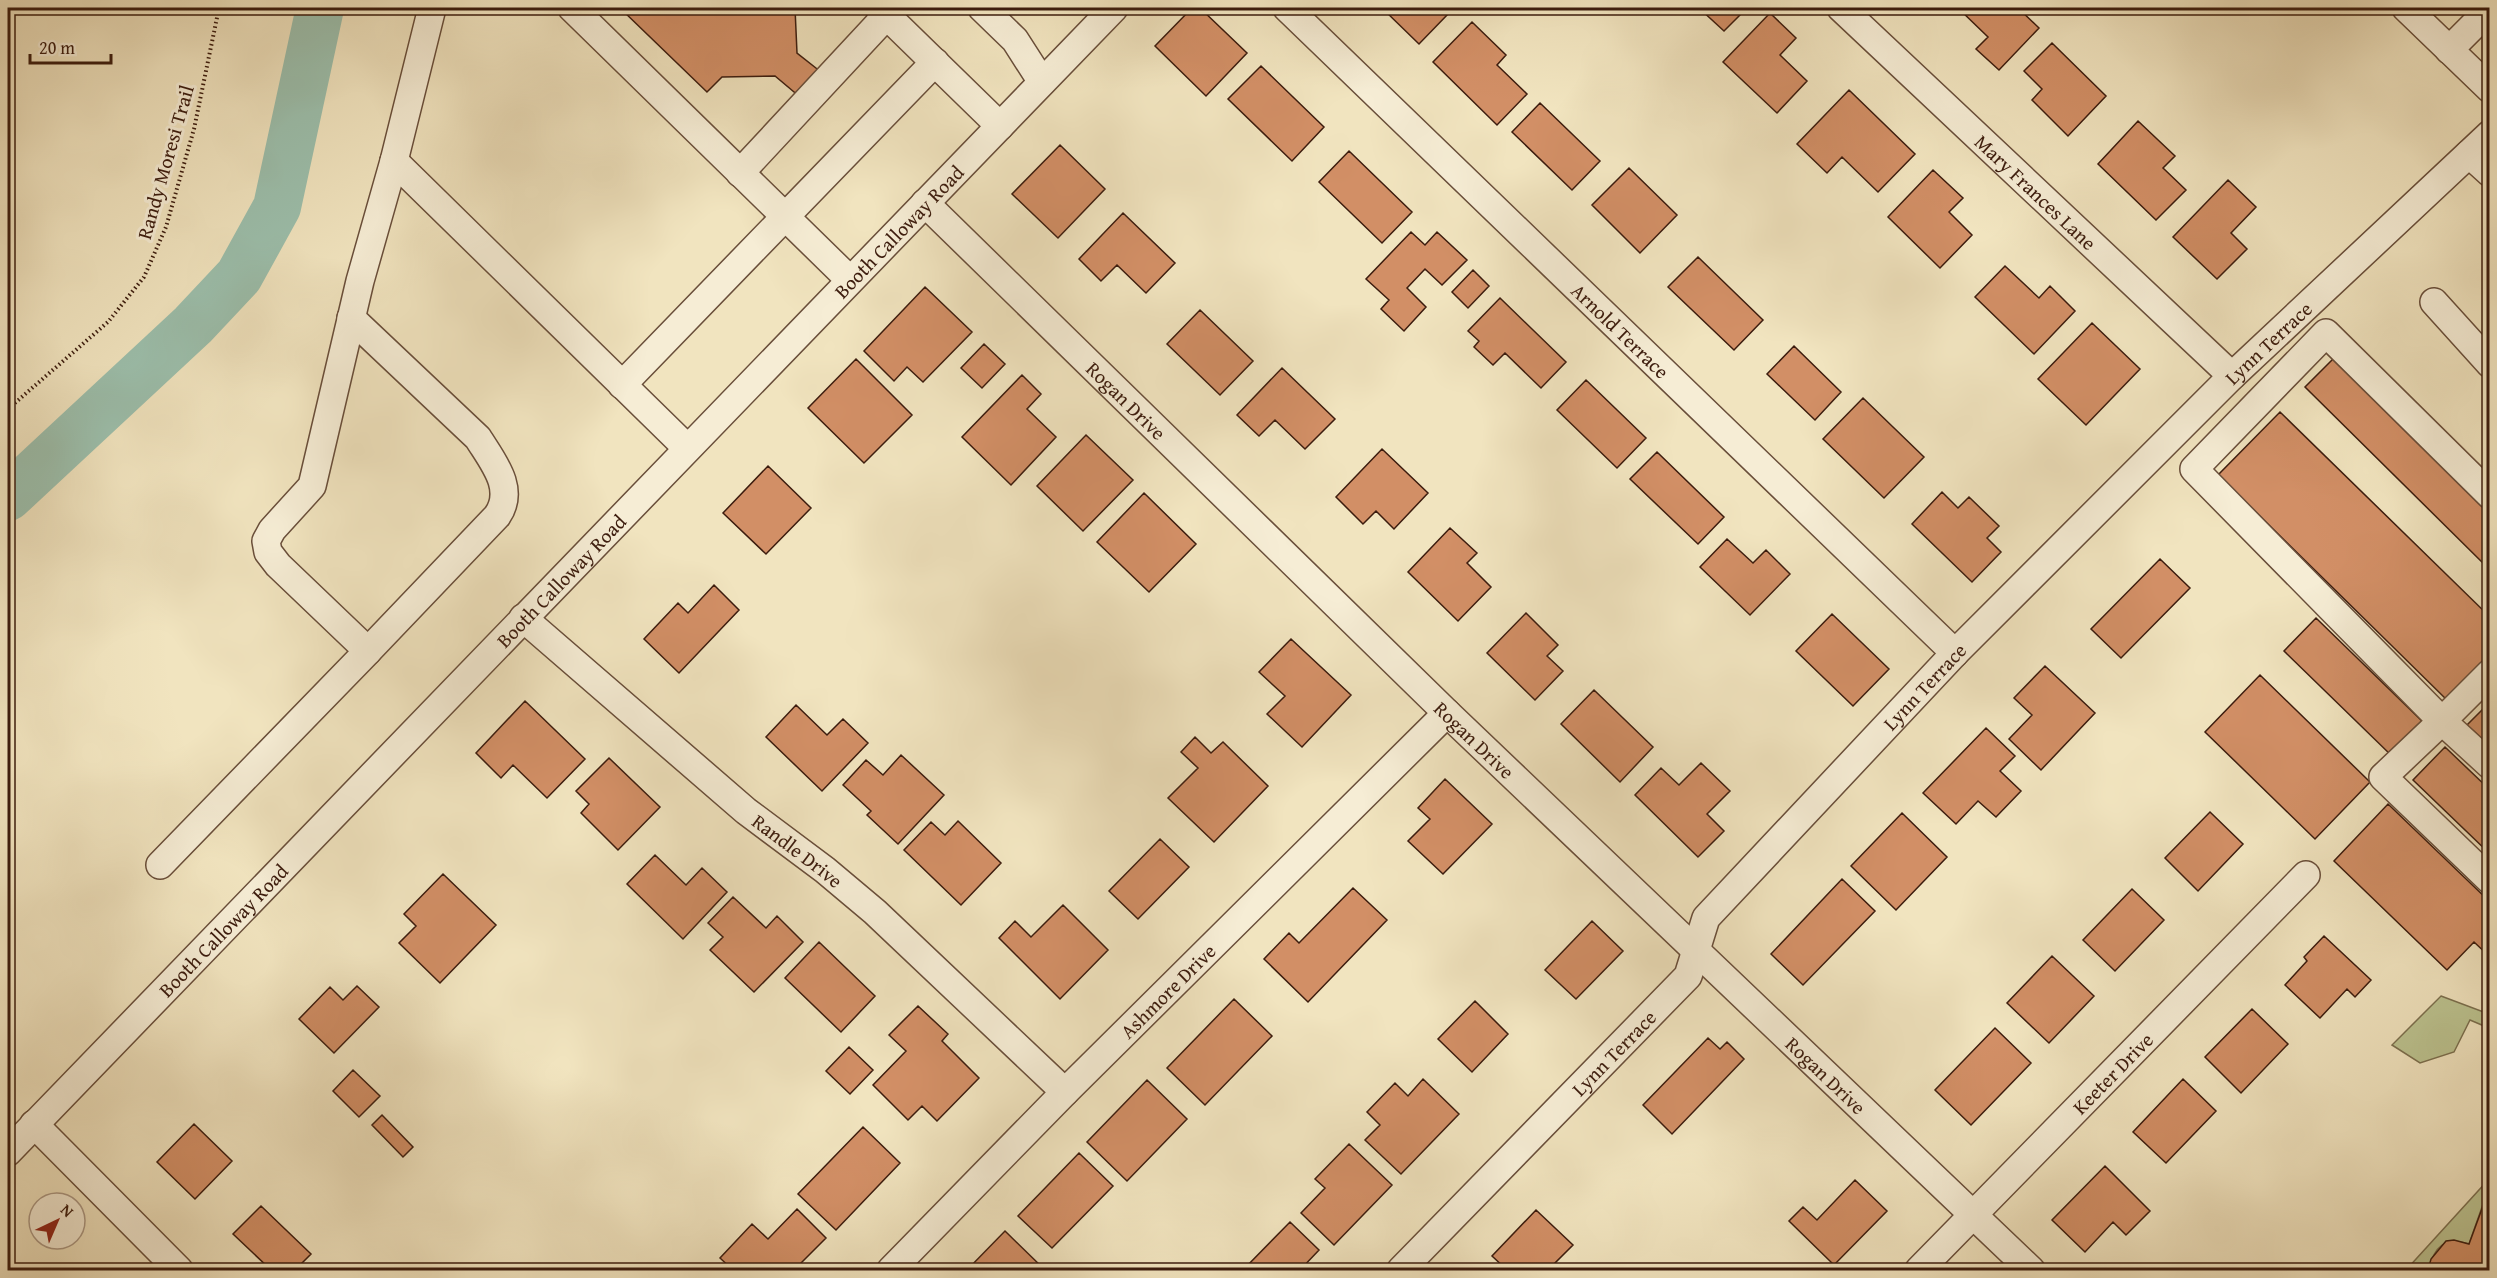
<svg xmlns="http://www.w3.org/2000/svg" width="2497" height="1278" font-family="'Gentium Book Plus',serif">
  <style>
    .green { fill: #bcc390; stroke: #7c704f; stroke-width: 1.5 }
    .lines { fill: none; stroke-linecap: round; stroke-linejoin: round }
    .river { stroke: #9cbfac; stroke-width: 48 }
    .building { fill: #d28f66; stroke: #3c1c0e; stroke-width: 1.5 }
    .minor-casing { stroke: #694e3a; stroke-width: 30 }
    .path { stroke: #3c1c0e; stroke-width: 4; stroke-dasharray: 1.5 3; stroke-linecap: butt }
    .minor { stroke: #f6edd5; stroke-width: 27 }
    .labels { text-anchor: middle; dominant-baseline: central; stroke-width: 6; stroke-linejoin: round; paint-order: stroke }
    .street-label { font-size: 20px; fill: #3c1c0e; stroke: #f6edd5 }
  </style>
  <rect width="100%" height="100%" fill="#f1e4bf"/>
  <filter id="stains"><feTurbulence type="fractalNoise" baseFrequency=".00333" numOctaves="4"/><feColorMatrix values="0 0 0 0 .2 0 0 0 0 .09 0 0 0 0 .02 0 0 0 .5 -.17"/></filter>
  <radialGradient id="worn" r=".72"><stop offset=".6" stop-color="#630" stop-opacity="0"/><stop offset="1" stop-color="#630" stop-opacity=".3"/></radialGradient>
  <path class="green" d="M 2441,996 L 2489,1014 L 2489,1028 L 2470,1020 L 2454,1052 L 2420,1063 L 2392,1045 Z
    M 2489,1179 L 2489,1187 L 2469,1244 C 2444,1237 2435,1246 2428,1270 L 2406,1270 Z"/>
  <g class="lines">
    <path class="river" d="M 8,497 L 193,325 L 239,276 L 277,207 L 320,8"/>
  </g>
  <path class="building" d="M 620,8 L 795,8 L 797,53 L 821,72 L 800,97 L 775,76 L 722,77 L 707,92 Z
    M 1192,8 L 1200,8 L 1247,53 L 1206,96 L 1155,46 Z
    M 1382,8 L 1441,8 L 1448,14 L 1419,44 Z
    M 1699,8 L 1747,8 L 1724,31 Z
    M 1958,8 L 2018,8 L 2039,28 L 1999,70 L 1976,49 L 1988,37 Z
    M 1770,13 L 1796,38 L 1780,55 L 1807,81 L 1777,113 L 1723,62 Z
    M 1472,22 L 1506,55 L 1497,65 L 1527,94 L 1497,125 L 1433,62 Z
    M 2052,43 L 2106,96 L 2068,136 L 2032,100 L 2042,89 L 2024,71 Z
    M 1261,66 L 1324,127 L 1292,161 L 1228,99 Z
    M 1849,90 L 1915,154 L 1878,192 L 1842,157 L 1827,173 L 1797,144 Z
    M 1540,103 L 1600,161 L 1572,190 L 1512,132 Z
    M 2138,121 L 2175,156 L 2163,168 L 2186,190 L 2156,220 L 2098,164 Z
    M 1060,145 L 1105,189 L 1058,238 L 1012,194 Z
    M 1349,151 L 1412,212 L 1382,243 L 1319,182 Z
    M 1629,168 L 1677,215 L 1640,253 L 1592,205 Z
    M 1933,170 L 1963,198 L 1949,212 L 1972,235 L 1940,268 L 1888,217 Z
    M 2228,180 L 2256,207 L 2231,233 L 2247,249 L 2217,279 L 2173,237 Z
    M 1123,213 L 1175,263 L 1146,293 L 1117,265 L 1101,281 L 1079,259 Z
    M 1411,232 L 1425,245 L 1437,232 L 1467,260 L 1442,285 L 1425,269 L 1407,288 L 1426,307 L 1404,331 L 1381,309 L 1389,300 L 1366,279 Z
    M 1698,257 L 1763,320 L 1734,350 L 1668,287 Z
    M 2005,266 L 2039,298 L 2050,286 L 2075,311 L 2034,354 L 1975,297 Z
    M 1473,270 L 1489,286 L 1468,308 L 1452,292 Z
    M 925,287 L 972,332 L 923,382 L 907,367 L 894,381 L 864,351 Z
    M 1500,298 L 1566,362 L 1541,388 L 1505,353 L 1493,365 L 1474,347 L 1479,341 L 1468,331 Z
    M 1200,310 L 1253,361 L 1220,395 L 1167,344 Z
    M 2092,323 L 2140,369 L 2086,425 L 2038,379 Z
    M 984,344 L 1005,364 L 982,388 L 961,368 Z
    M 1794,346 L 1841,392 L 1815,420 L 1767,374 Z
    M 2334,358 L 2490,513 L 2490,570 L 2305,387 Z
    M 856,359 L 912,415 L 864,463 L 808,408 Z
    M 1282,368 L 1335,419 L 1305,449 L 1275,420 L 1259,436 L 1237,415 Z
    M 1022,375 L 1041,394 L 1027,409 L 1056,437 L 1011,485 L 962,437 Z
    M 1586,380 L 1646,438 L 1617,468 L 1557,410 Z
    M 1863,398 L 1924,457 L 1884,498 L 1823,439 Z
    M 2280,412 L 2490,617 L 2490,660 L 2449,702 L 2218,475 Z
    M 1086,435 L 1133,480 L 1083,531 L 1037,486 Z
    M 1382,449 L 1428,493 L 1394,529 L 1376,511 L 1363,524 L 1336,497 Z
    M 1657,452 L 1724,517 L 1698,544 L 1630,479 Z
    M 768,466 L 811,508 L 766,554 L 723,513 Z
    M 1942,492 L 1958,508 L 1969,497 L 1999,526 L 1987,538 L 2001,552 L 1972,582 L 1912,524 Z
    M 1144,493 L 1196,544 L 1149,592 L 1097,542 Z
    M 1450,528 L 1477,553 L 1467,563 L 1491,587 L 1458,621 L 1408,572 Z
    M 1727,539 L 1753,563 L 1766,550 L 1790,574 L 1750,615 L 1700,567 Z
    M 2160,559 L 2190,588 L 2121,658 L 2091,629 Z
    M 714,585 L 739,610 L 679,673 L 644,639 L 678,603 L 688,613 Z
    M 1526,613 L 1558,645 L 1547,656 L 1563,671 L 1535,700 L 1487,653 Z
    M 1832,614 L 1889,669 L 1853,706 L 1796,651 Z
    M 2316,618 L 2426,725 L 2394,758 L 2284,651 Z
    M 1291,639 L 1351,695 L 1302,747 L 1267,714 L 1285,696 L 1259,672 Z
    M 2045,666 L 2095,713 L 2041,770 L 2009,739 L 2032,715 L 2014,698 Z
    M 2260,675 L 2370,782 L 2315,839 L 2205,732 Z
    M 1594,690 L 1653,747 L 1620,782 L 1561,724 Z
    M 525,701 L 585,759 L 547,798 L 513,765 L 501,778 L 476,753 Z
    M 2490,702 L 2490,746 L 2467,725 Z
    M 796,705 L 827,735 L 843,719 L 868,743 L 822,791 L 766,737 Z
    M 1986,728 L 2015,756 L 2000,771 L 2021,791 L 1996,817 L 1978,801 L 1956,824 L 1923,793 Z
    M 1195,737 L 1211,753 L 1223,742 L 1268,786 L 1214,842 L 1168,798 L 1198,768 L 1181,752 Z
    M 2445,747 L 2490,790 L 2490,854 L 2413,780 Z
    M 901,755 L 944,795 L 898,844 L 867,815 L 871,811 L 843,785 L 866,760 L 883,775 Z
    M 609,758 L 660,807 L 618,850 L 581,813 L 589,804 L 576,791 Z
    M 1701,763 L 1730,791 L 1707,814 L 1724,831 L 1698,857 L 1635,795 L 1661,768 L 1679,785 Z
    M 1445,779 L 1492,824 L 1443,874 L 1408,841 L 1430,819 L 1418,808 Z
    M 2388,804 L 2490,902 L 2490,957 L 2474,942 L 2447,970 L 2334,861 Z
    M 2210,812 L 2243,844 L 2198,891 L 2165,858 Z
    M 1902,813 L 1947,857 L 1896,910 L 1851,866 Z
    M 958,821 L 1001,863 L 961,905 L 904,850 L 931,822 L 945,835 Z
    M 1160,839 L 1189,867 L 1138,919 L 1109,891 Z
    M 655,855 L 686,885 L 702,868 L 727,892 L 683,939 L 627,884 Z
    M 443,874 L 496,925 L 440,983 L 399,943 L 416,926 L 404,914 Z
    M 1842,879 L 1875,911 L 1803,985 L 1771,954 Z
    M 1353,888 L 1387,920 L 1308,1002 L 1264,959 L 1289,933 L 1299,943 Z
    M 2132,889 L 2164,920 L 2115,971 L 2083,940 Z
    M 733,897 L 766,928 L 777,916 L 803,942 L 754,992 L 710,950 L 723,937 L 708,923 Z
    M 1063,905 L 1108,950 L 1060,999 L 999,938 L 1015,921 L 1031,937 Z
    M 1592,921 L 1623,951 L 1576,999 L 1545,970 Z
    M 2324,936 L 2371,980 L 2355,997 L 2347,989 L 2320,1018 L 2285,985 L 2307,961 L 2304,957 Z
    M 819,942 L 875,996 L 841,1032 L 785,978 Z
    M 2052,956 L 2094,996 L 2049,1043 L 2007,1003 Z
    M 357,986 L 379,1007 L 334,1053 L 299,1019 L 330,987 L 343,1000 Z
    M 1234,999 L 1272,1036 L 1205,1105 L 1167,1068 Z
    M 1475,1001 L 1508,1034 L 1472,1072 L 1438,1039 Z
    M 918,1006 L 948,1034 L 942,1041 L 979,1078 L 937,1121 L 922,1106 L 908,1120 L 873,1085 L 906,1051 L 889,1035 Z
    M 2252,1009 L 2288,1044 L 2241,1093 L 2205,1057 Z
    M 1995,1028 L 2031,1063 L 1971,1125 L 1935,1090 Z
    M 1708,1038 L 1720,1049 L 1727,1042 L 1744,1059 L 1672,1134 L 1643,1105 Z
    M 849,1047 L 873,1070 L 850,1094 L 826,1071 Z
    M 353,1070 L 380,1096 L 359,1117 L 333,1091 Z
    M 1423,1079 L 1459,1114 L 1401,1174 L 1365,1140 L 1380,1125 L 1367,1112 L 1395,1083 L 1408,1096 Z
    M 2183,1079 L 2216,1111 L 2166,1163 L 2133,1132 Z
    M 1147,1080 L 1187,1119 L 1127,1181 L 1087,1142 Z
    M 382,1115 L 413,1147 L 403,1157 L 372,1125 Z
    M 194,1124 L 232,1161 L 195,1199 L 157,1162 Z
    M 863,1127 L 900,1163 L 836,1230 L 798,1194 Z
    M 1349,1144 L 1392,1185 L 1334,1245 L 1301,1213 L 1325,1188 L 1315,1179 Z
    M 1079,1153 L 1113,1186 L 1052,1248 L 1018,1216 Z
    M 2105,1166 L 2150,1211 L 2126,1235 L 2113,1222 L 2085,1252 L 2052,1220 Z
    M 1855,1180 L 1887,1211 L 1834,1265 L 1789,1221 L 1803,1207 L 1817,1220 Z
    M 2490,1187 L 2490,1270 L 2428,1270 L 2431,1259 L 2446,1241 L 2454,1240 L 2469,1244 Z
    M 261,1206 L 311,1254 L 295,1270 L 271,1270 L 233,1234 Z
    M 797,1209 L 826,1238 L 794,1270 L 733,1270 L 720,1258 L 752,1224 L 768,1239 Z
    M 1536,1210 L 1573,1245 L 1553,1265 L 1559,1270 L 1507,1270 L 1492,1256 Z
    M 1290,1222 L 1319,1250 L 1300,1270 L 1243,1270 Z
    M 1005,1231 L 1045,1270 L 967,1270 Z"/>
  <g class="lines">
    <defs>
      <g id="minor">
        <path d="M 572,8 L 850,280"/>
        <path d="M 879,8 L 1000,126"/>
        <path d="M 982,8 L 1015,40 L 1042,82"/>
        <path id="s1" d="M 1287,8 L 1955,653"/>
        <path id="s2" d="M 1841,8 L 2232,376"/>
        <path d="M 2406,8 L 2490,89"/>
        <path d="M 2449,50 L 2490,9"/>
        <path d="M 2469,154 L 2490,173"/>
        <path d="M 394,161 L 687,448"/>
        <path d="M 740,173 L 887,15"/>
        <path id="s3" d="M 925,203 L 1447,713 L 2031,1270"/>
        <path d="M 2434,302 L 2490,364"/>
        <path d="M 351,318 L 478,438 C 493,462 516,489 497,516 L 368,651"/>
        <path d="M 622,385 L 935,62"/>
        <path d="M 2490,495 L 2326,333 L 2194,469 L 2442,721 L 2383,777 L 2490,880"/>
        <path id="s4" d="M 523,618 L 746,811 L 825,870 L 875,912 L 1065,1092"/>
        <path d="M 2490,673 L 2442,721 L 2490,765"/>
        <path d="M 160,865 L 368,651 L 278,565 L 268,552 L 266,541 L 272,530 L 312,486 L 360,281 L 394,161 L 432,8"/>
        <path d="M 34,1124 L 179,1270"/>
        <path id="s5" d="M 8,1152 L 1114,8"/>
        <path id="s6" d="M 891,1270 L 1065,1092 L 1447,713"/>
        <path id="s7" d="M 1401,1270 L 1688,976 L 1706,918 L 1955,653 L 2232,376 L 2490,134"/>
        <path id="s8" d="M 1919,1270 L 2306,875"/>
      </g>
    </defs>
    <use href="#minor" class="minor-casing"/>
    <path class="path" d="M 8,409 L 108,322 L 144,277 L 166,227 L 194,129 L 219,8"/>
    <use href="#minor" class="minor"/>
  </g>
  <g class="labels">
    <g class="street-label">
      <text transform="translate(165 162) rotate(-74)">Randy Moresi Trail</text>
      <text stroke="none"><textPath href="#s2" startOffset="268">Mary Frances Lane</textPath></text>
      <text stroke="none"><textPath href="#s5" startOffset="1281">Booth Calloway Road</textPath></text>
      <text stroke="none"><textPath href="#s1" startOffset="464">Arnold Terrace</textPath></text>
      <text stroke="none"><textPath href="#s7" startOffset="1276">Lynn Terrace</textPath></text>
      <text stroke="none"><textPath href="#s3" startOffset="282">Rogan Drive</textPath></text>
      <text stroke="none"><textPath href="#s5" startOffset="795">Booth Calloway Road</textPath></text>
      <text stroke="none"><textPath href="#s7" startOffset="790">Lynn Terrace</textPath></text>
      <text stroke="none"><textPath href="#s3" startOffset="768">Rogan Drive</textPath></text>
      <text stroke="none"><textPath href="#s4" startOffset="360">Randle Drive</textPath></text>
      <text stroke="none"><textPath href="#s5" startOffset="309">Booth Calloway Road</textPath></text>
      <text stroke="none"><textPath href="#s6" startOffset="393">Ashmore Drive</textPath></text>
      <text stroke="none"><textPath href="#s7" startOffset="304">Lynn Terrace</textPath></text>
      <text stroke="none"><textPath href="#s8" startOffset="276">Keeter Drive</textPath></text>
      <text stroke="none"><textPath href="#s3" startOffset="1254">Rogan Drive</textPath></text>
    </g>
  </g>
  <rect width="2497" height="1278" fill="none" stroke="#f1e4bf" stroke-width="30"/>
  <rect x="9" y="9" width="2479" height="1260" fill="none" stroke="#3c1c0e" stroke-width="3"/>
  <rect x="15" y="15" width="2467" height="1248" fill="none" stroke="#3c1c0e" stroke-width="1.5"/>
  <g transform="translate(57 1221) rotate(44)"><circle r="28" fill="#f6edd5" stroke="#ac9985" stroke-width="1.5"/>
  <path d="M0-4.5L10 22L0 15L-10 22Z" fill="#8f2418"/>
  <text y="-9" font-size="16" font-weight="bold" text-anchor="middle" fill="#3c1c0e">N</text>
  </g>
  <path d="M30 54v9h81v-9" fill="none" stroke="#3c1c0e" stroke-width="3"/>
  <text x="39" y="54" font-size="18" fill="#3c1c0e" stroke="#f6edd5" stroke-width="4.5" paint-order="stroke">20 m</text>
  <rect width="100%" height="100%" filter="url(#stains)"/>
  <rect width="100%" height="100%" fill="url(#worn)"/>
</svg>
